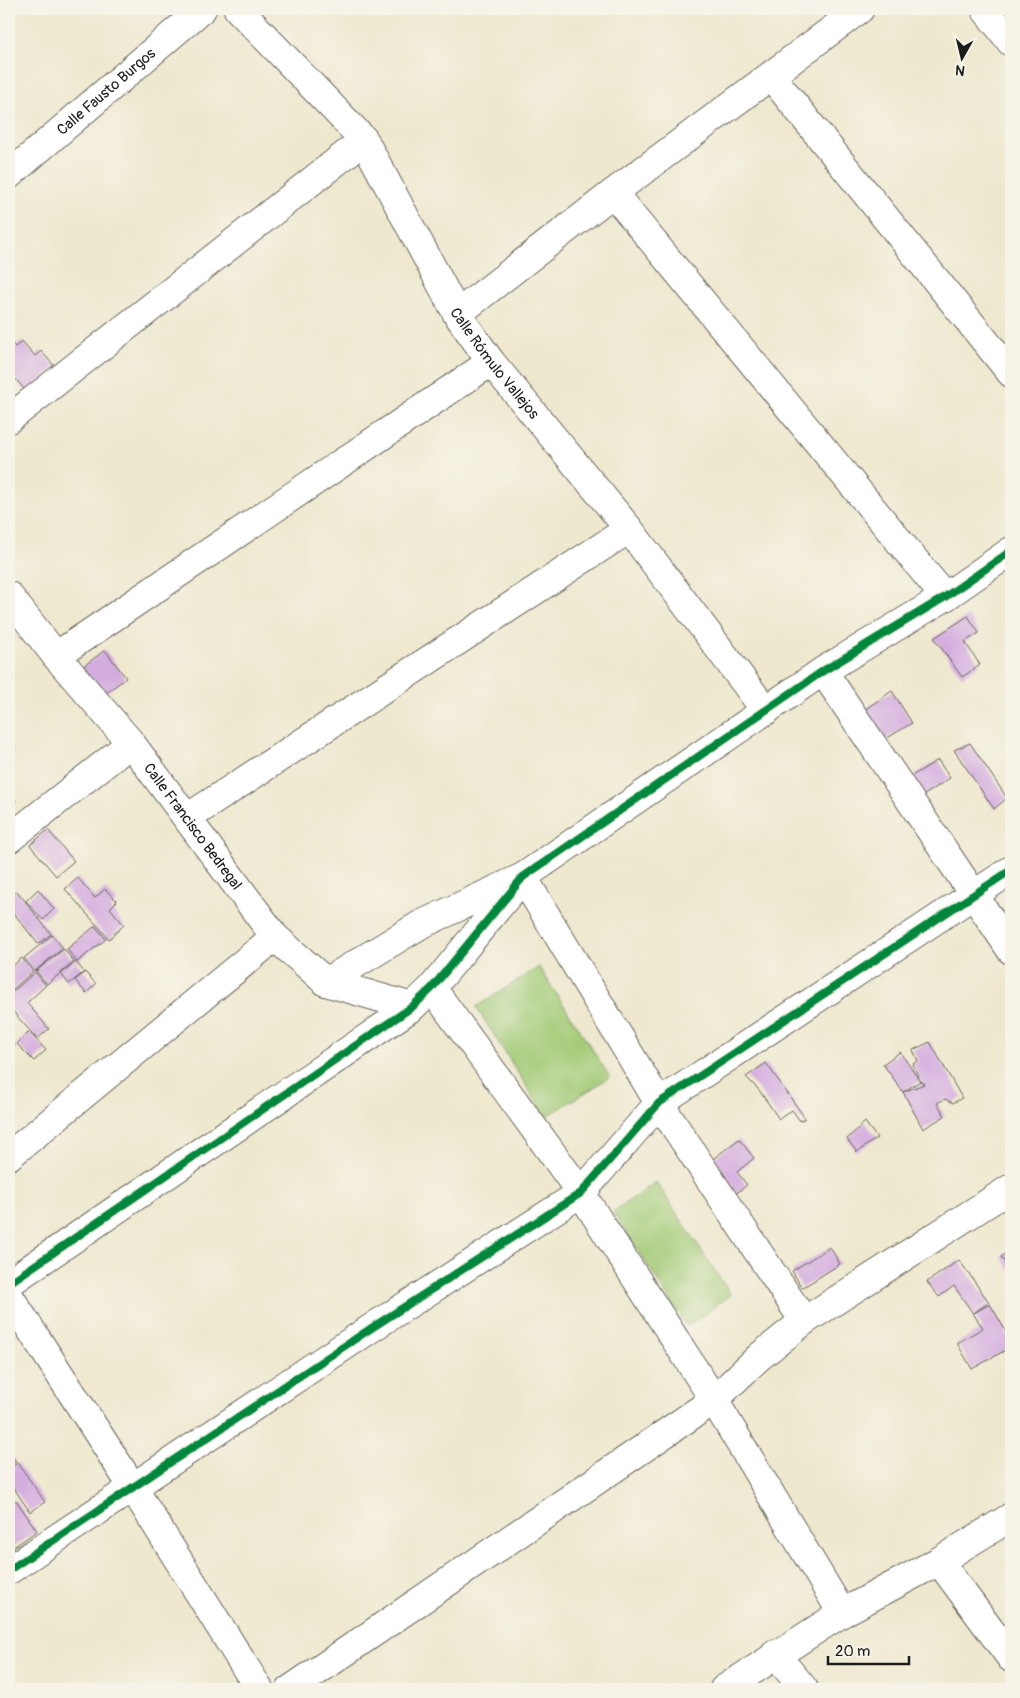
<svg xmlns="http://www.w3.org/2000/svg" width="1020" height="1698" font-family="Pangolin,sans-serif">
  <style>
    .green { fill: #a3cb77; stroke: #60744a }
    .building { fill: #d4addf }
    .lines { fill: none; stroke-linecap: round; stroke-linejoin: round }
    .minor-casing { stroke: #66635a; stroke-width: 30 }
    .minor { stroke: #fff; stroke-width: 28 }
    .cycleway-casing { stroke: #f7f3e8; stroke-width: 11 }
    .cycleway { stroke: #00873e; stroke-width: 8 }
    .labels { text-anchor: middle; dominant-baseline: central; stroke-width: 4.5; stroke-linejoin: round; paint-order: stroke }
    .street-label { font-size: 15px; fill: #1c1c1c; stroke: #f7f3e8 }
  </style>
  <rect width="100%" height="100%" fill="#f7f3e8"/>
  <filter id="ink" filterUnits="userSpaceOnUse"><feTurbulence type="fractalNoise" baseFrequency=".02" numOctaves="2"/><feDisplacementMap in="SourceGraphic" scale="10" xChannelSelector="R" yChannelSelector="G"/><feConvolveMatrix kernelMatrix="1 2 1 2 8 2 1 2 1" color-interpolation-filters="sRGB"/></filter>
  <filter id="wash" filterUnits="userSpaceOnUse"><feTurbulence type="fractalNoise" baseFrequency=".0096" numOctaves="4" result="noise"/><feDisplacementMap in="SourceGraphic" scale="20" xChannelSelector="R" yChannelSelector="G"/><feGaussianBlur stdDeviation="1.12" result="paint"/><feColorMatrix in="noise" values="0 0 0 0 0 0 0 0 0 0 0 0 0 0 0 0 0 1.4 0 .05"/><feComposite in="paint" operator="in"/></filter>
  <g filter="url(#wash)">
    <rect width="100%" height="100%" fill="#eee8ce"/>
    <path class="green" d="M 539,967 L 610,1077 L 546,1117 L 476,1007 Z
      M 656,1182 L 731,1295 L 687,1326 L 613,1212 Z"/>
    <g id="blocks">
      <path class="building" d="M 9,340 L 15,347 L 22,341 L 35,356 L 41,351 L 55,367 L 27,392 L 9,372 Z
        M 968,616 L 979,633 L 965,642 L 980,665 L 962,677 L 934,638 Z
        M 105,650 L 126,678 L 98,699 L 77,671 Z
        M 892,691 L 912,723 L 884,740 L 864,710 Z
        M 970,743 L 1007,798 L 994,809 L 954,750 Z
        M 9,746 L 14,752 L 9,756 Z
        M 938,760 L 950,778 L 923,796 L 910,777 Z
        M 9,792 L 16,801 L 9,807 Z
        M 48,830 L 74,861 L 56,876 L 30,845 Z
        M 78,878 L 95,898 L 105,889 L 117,901 L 110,908 L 124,925 L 109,939 L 65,889 Z
        M 38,889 L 54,909 L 43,920 L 26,901 Z
        M 17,891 L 51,934 L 38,944 L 9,907 L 9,897 Z
        M 95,926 L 106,939 L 77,962 L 67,949 Z
        M 52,935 L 63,948 L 35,971 L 24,958 Z
        M 64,949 L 74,962 L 47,984 L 36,971 Z
        M 22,958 L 33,971 L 9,993 L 9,969 Z
        M 76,962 L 84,972 L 69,984 L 61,974 Z
        M 35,972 L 46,985 L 27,1003 L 49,1029 L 37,1039 L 9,1007 L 9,995 Z
        M 85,972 L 96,984 L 86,993 L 75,980 Z
        M 29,1032 L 46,1050 L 34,1061 L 17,1044 Z
        M 9,1038 L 15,1046 L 9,1051 Z
        M 930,1042 L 962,1098 L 953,1103 L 945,1099 L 937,1103 L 945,1116 L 923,1129 L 903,1092 L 924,1084 L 920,1081 L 913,1064 L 918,1061 L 913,1050 Z
        M 900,1052 L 920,1081 L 903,1092 L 883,1064 Z
        M 766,1063 L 805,1118 L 800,1121 L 792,1110 L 779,1119 L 759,1090 L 746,1077 Z
        M 865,1122 L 877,1138 L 857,1152 L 847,1139 Z
        M 739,1139 L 754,1158 L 737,1172 L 747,1185 L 734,1195 L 709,1162 Z
        M 830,1247 L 840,1264 L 802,1288 L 792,1271 Z
        M 1010,1250 L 1011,1252 L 1011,1272 L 1001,1257 Z
        M 959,1260 L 989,1302 L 974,1313 L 990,1304 L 1011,1340 L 1011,1347 L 972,1369 L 957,1343 L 983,1328 L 954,1286 L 939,1297 L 927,1282 Z
        M 9,1451 L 16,1462 L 9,1467 Z
        M 18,1463 L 45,1502 L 30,1512 L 9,1481 L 9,1469 Z
        M 16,1500 L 37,1531 L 9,1550 L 9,1505 Z"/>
    </g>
  </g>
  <g filter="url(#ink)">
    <use href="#blocks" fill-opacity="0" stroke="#66635a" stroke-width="1"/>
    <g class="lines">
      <defs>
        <g id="minor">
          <path id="s1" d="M 238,9 L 364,140 L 457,314 L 491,362 L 629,529 L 766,711"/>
          <path d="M 985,9 L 1011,42"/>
          <path d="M 771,76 L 1011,373"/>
          <path id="s2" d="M 9,175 L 202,9"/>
          <path d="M 613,193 L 945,597"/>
          <path d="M 457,314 L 613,193 L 860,9"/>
          <path d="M 9,419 L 364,140"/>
          <path id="s3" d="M 9,596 L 56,656 L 131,743 L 275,937 L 326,982 L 412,1007"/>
          <path d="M 56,656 L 491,362"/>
          <path d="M 823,671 L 1011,950"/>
          <path d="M 187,818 L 629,529"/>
          <path d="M 9,839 L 131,743"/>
          <path d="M 326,982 L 420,925 L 523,877 L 659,1103 L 804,1321"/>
          <path d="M 432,988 L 581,1193 L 714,1400 L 842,1613"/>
          <path d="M 9,1156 L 275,937"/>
          <path d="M 9,1283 L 412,1007 L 432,988 L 523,877 L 823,671 L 945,597 L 1011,551"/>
          <path d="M 9,1296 L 132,1486 L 259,1689"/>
          <path d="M 939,1561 L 1011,1658"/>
          <path d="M 9,1570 L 373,1327 L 581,1193 L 659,1103 L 1011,870"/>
          <path d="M 775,1654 L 804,1689"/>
          <path d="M 291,1689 L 714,1400 L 759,1357 L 804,1321 L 1011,1188"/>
          <path d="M 724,1689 L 842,1613 L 939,1561 L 1011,1517"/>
        </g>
      </defs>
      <use href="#minor" class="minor-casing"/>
      <use href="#minor" class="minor"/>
      <defs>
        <path id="cycleway" d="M 9,1283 L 412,1007 L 432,988 L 523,877 L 823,671 L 945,597 L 1011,551
          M 9,1570 L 373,1327 L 581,1193 L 659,1103 L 1011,870"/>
      </defs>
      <use href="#cycleway" class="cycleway-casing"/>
      <use href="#cycleway" class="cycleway"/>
    </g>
  </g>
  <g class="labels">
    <g class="street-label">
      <text stroke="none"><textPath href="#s2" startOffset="128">Calle Fausto Burgos</textPath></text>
      <text stroke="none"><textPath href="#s1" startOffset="441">Calle Rómulo Vallejos</textPath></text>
      <text stroke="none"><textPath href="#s3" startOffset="295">Calle Francisco Bedregal</textPath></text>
    </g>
  </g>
  <rect width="1020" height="1698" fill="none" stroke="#f7f3e8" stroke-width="30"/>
  <g transform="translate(962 58) rotate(188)" stroke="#f7f3e8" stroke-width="4" paint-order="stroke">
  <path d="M0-4L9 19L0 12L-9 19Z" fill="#1c1c1c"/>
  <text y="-8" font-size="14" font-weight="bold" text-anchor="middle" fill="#1c1c1c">N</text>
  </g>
  <path d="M828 1656v8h81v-8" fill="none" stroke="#1c1c1c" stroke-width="2.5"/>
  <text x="835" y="1656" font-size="15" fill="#1c1c1c" stroke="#f7f3e8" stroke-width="4" paint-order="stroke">20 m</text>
</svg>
